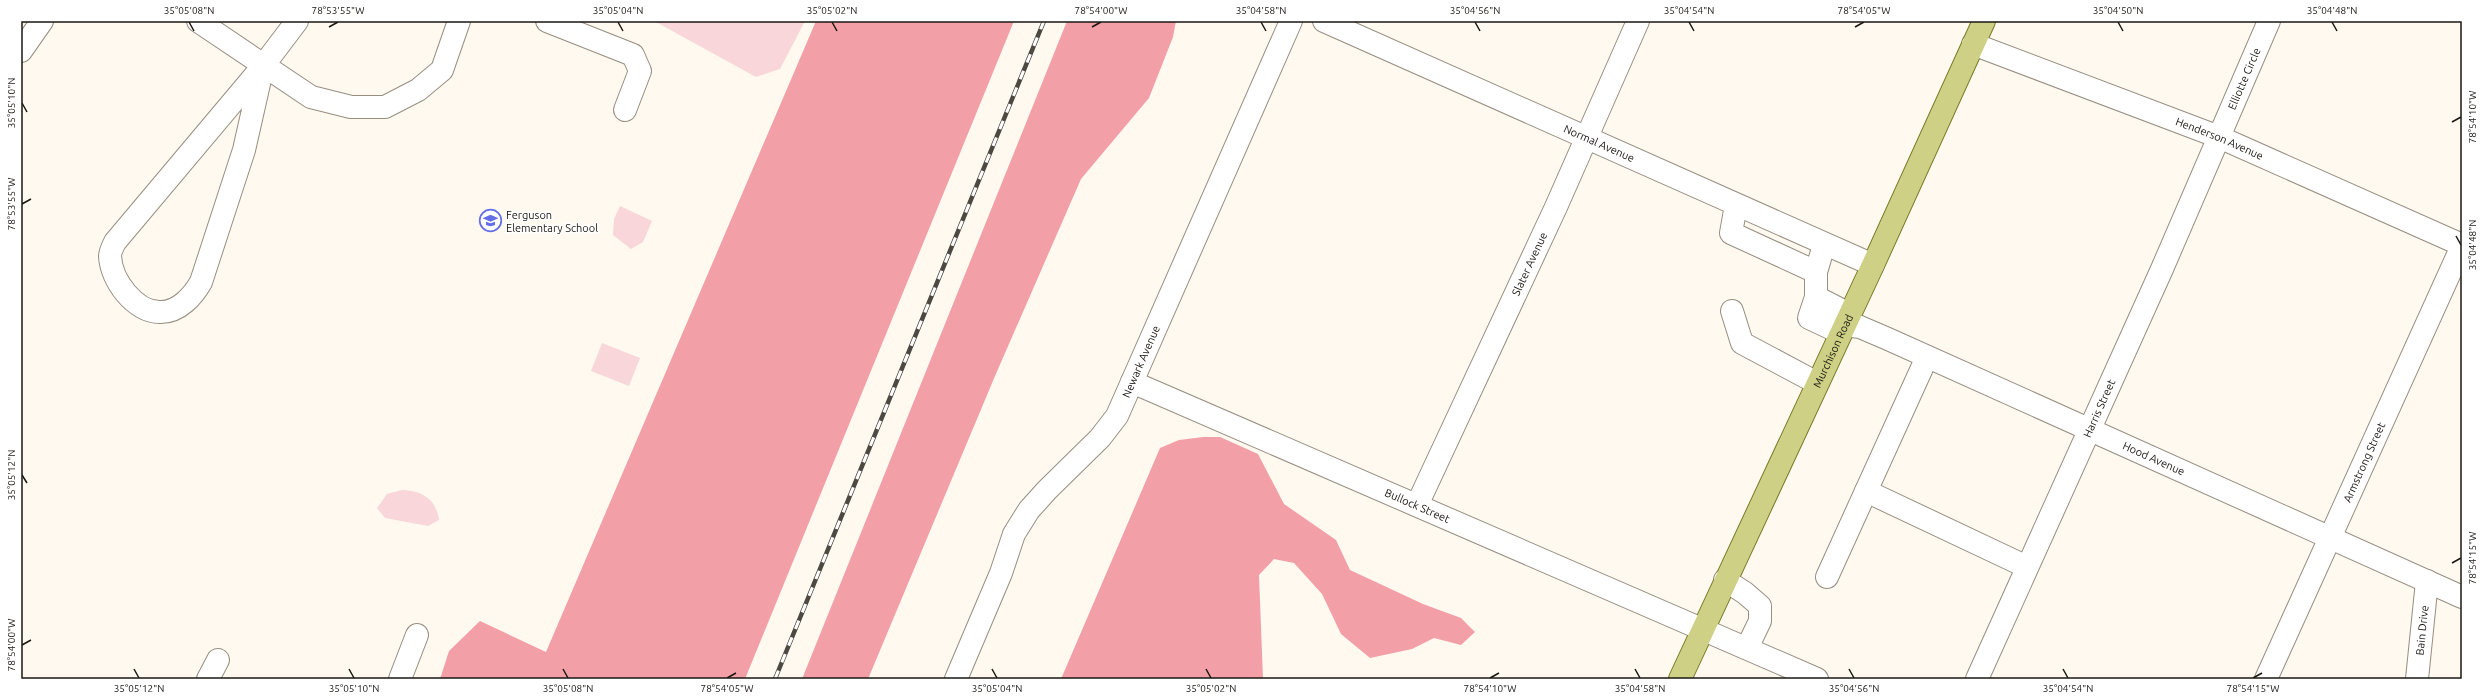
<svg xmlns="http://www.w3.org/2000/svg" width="2483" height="700" font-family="Ubuntu,sans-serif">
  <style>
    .green { fill: #f8d6d9 }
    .forest { fill: #f29fa7 }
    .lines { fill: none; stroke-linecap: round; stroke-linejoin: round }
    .minor-casing { stroke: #978e80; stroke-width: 24 }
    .major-casing { stroke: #7a7b28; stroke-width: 24 }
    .minor { stroke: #fff; stroke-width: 22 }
    .major { stroke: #ced085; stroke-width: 22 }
    .rail-casing { stroke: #4c4842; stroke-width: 4.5 }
    .rail { stroke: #fff; stroke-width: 3; stroke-dasharray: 9; stroke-linecap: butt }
    .ticks { fill: none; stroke: #1a1712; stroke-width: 1.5 }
    .labels { text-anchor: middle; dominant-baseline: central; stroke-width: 3; stroke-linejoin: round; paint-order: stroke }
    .street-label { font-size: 11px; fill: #1a1712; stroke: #fff }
    .poi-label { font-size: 11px; fill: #1a1712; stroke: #fff; text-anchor: start }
    .neatline { fill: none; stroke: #1a1712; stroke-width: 1.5 }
    .ticks-label { font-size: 10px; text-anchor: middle; fill: #1a1712 }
  </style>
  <rect width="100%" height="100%" fill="#fff9f0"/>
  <path class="green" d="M 654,21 L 805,21 L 780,69 L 756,77 Z
    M 620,206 L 652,221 L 643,242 L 631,249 L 613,235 L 614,219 Z
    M 602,343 L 640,358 L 629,386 L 591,371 Z
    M 402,490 C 423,491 436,499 439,520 L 428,526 L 385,518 L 377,508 L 387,494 Z"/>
  <path class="forest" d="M 816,21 L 1014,21 L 745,679 L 440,679 L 449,651 L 480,621 L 546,652 Z
    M 1067,21 L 1176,21 L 1173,37 L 1149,98 L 1081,179 L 995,376 L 868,679 L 802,679 Z
    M 1203,437 L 1220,437 L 1258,454 L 1284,504 L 1336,540 L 1350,570 L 1423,604 L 1461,618 L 1475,632 L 1461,645 L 1434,638 L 1412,649 L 1370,658 L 1341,634 L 1322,594 L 1294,563 L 1274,559 L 1259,575 L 1263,679 L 1061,679 L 1160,448 L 1179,440 Z"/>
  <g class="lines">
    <defs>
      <g id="minor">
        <path d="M 198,21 L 311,97 L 351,107 L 385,107 L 418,90 L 442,70 L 459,21"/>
        <path d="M 547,21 L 633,55 L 640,71 L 625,110"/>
        <path id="s1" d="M 1324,21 L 1873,265"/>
        <path id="s2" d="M 1973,44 L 2219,137 L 2462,245"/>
        <path d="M 21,51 L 42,21"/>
        <path d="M 263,66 L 244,150 L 201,282 C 193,296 179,312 161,312 C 135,313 111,280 110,256 C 110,252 113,246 115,242 L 263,66 L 297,21"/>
        <path d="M 1736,205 L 1731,233 L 1816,272 L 1824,245"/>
        <path d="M 1816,272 L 1816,297 L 1849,314"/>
        <path d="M 1816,297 L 1809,318 L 1841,333"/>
        <path d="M 1732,311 L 1742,343 L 1817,383"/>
        <path id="s3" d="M 1844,325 L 1860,327 L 1888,339 L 2462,597"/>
        <path id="s4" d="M 1132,382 L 1817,679"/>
        <path d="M 1866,491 L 2027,567"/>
        <path id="s5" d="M 1417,505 L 1556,207 L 1638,21"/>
        <path d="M 1827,577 L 1927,357"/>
        <path d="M 1725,580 L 1745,593 L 1760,606 L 1760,621 L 1747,648"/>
        <path d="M 208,679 L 218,660"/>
        <path d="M 400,679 L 417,635"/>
        <path id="s6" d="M 956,679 L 1001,573 L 1014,534 L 1029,510 L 1047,490 L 1100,438 L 1117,416 L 1291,21"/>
        <path id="s7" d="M 1977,679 L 2162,269 L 2269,21"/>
        <path id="s8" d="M 2266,679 L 2462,246"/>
        <path id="s9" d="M 2417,679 L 2427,581"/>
      </g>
      <g id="major">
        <path id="s10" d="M 1680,679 L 1873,265 L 1984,21"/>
      </g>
    </defs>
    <use href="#minor" class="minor-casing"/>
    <use href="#major" class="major-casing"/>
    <use href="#minor" class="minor"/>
    <use href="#major" class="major"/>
    <defs>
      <path id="rail" d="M 775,679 L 1044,21"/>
    </defs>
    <use href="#rail" class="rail-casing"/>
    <use href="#rail" class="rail"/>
  </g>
  <path class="ticks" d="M 189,22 L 194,31M 618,22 L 623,31M 832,22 L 837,31M 1261,22 L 1266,31M 1475,22 L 1480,31M 1689,22 L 1694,31M 2118,22 L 2123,31M 2332,22 L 2337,31M 329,27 L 338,22M 1092,27 L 1101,22M 1855,27 L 1864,22M 22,103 L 27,112M 2452,122 L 2461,117M 22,204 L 31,199M 2456,236 L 2461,245M 22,475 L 27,483M 2452,563 L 2461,558M 22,645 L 31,640M 134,669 L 139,678M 349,669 L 354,678M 563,669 L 568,678M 992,669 L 997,678M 1206,669 L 1211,678M 1635,669 L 1640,678M 1849,669 L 1854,678M 2063,669 L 2068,678M 727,678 L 736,673M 1490,678 L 1499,673M 2253,678 L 2262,673"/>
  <defs>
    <symbol id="school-ring" viewBox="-11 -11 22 22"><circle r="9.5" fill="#fff" stroke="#646ee7" stroke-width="1.5"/><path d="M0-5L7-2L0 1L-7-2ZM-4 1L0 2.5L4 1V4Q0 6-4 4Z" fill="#646ee7"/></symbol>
  </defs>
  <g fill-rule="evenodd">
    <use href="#school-ring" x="478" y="208" width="25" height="25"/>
  </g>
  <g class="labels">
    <g class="street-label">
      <text stroke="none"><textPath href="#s7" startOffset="657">Elliotte Circle</textPath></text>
      <text stroke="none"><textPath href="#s2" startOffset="264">Henderson Avenue</textPath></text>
      <text stroke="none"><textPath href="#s1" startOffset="301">Normal Avenue</textPath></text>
      <text stroke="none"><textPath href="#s5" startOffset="266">Slater Avenue</textPath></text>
      <text stroke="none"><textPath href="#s10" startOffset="362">Murchison Road</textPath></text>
      <text stroke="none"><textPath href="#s6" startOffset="373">Newark Avenue</textPath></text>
      <text stroke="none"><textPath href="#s7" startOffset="297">Harris Street</textPath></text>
      <text stroke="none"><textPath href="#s3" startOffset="338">Hood Avenue</textPath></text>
      <text stroke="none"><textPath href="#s8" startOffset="238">Armstrong Street</textPath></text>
      <text stroke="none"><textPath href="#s4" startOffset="311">Bullock Street</textPath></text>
      <text stroke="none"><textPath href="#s9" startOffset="49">Bain Drive</textPath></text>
    </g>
    <g class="poi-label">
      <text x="506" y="215">Ferguson<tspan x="506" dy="13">Elementary School</tspan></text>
    </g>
  </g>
  <rect width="2483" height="700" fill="none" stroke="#ffffff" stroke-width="44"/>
  <rect x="22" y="22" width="2439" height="656" class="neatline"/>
  <g class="ticks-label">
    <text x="189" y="14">35°05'08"N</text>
    <text x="338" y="14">78°53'55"W</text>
    <text x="618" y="14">35°05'04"N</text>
    <text x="832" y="14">35°05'02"N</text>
    <text x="1101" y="14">78°54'00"W</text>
    <text x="1261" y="14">35°04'58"N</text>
    <text x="1475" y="14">35°04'56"N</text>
    <text x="1689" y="14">35°04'54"N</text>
    <text x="1864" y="14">78°54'05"W</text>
    <text x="2118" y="14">35°04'50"N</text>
    <text x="2332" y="14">35°04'48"N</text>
    <text transform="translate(11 103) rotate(-90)" y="4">35°05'10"N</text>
    <text transform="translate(2472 117) rotate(-90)" y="4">78°54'10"W</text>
    <text transform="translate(11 204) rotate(-90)" y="4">78°53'55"W</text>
    <text transform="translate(2472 245) rotate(-90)" y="4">35°04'48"N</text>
    <text transform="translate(11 475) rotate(-90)" y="4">35°05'12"N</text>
    <text transform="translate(2472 558) rotate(-90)" y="4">78°54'15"W</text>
    <text transform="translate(11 645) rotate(-90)" y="4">78°54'00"W</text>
    <text x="139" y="692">35°05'12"N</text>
    <text x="354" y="692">35°05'10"N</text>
    <text x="568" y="692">35°05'08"N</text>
    <text x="727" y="692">78°54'05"W</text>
    <text x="997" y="692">35°05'04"N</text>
    <text x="1211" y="692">35°05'02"N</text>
    <text x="1490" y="692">78°54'10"W</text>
    <text x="1640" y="692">35°04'58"N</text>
    <text x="1854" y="692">35°04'56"N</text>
    <text x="2068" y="692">35°04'54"N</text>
    <text x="2253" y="692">78°54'15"W</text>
  </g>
</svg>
